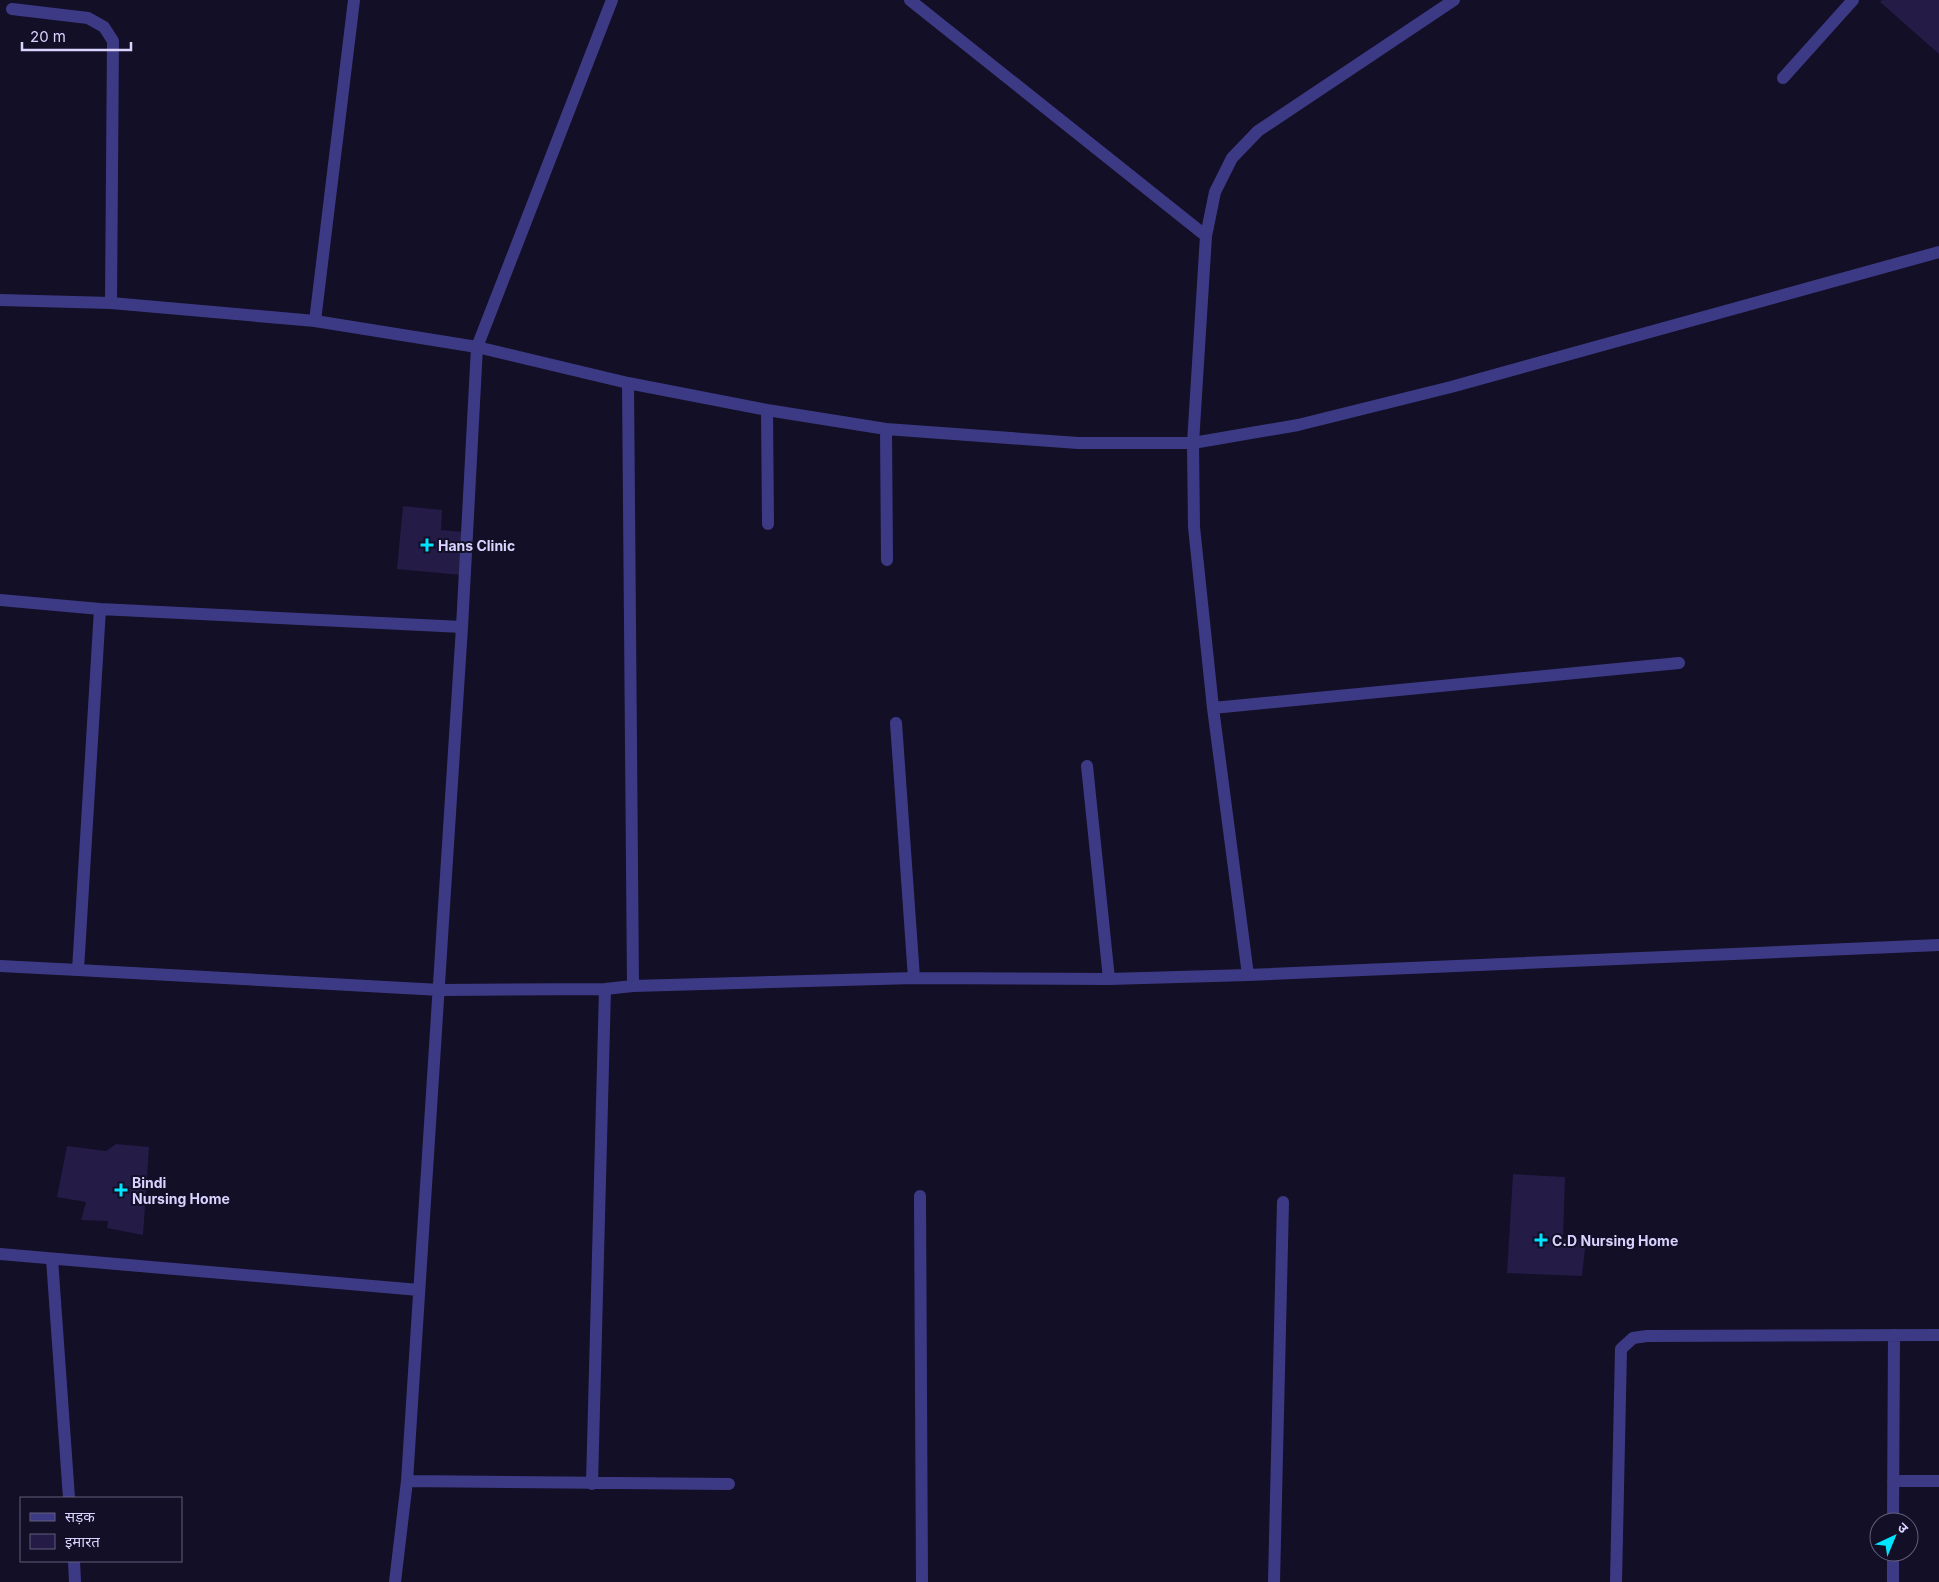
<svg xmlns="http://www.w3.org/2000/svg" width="1939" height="1582" font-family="Inter,'Noto Sans Devanagari',sans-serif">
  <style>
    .building { fill: #241b47 }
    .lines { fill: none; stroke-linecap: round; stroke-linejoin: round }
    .lane { stroke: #3d3a85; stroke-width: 12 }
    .street { stroke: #3d3a85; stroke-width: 12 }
    .poi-dot { fill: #00e5ff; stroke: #130f26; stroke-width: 2 }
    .labels { text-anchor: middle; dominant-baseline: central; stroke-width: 4; stroke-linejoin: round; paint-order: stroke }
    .poi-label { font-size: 14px; font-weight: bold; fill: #d9d4ff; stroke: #130f26; text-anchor: start }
  </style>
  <rect width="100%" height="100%" fill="#130f26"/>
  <path class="building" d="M 1882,0 L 1939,0 L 1939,54 L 1880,2 Z
    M 403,506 L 442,510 L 441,530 L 464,532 L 461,575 L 397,569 Z
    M 116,1144 L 149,1147 L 143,1235 L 107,1228 L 108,1221 L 81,1220 L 86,1202 L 57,1197 L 67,1146 L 106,1151 Z
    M 1513,1174 L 1565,1177 L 1563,1239 L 1586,1239 L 1582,1276 L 1507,1273 Z"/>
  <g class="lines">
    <path class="lane" d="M 1783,78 L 1853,0"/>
    <path class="street" d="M 910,0 L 1206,236
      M 12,9 L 88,18 L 104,27 L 113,41 L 111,303
      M 0,300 L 111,303 L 315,321 L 477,347 L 628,383 L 767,410 L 886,429 L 1078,443 L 1193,443 L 1298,425 L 1451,387 L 1939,252
      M 315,321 L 354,0
      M 628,383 L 633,986
      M 767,410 L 768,524
      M 886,429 L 887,560
      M 0,600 L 100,609 L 462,627
      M 100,609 L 78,970 L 440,990 L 605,989 L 633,986 L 914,978 L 1109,979 L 1248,975 L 1939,945
      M 1213,708 L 1679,663
      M 896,723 L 914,978
      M 1087,766 L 1109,979
      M 0,966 L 78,970
      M 1248,975 L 1213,708 L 1194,527 L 1193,443 L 1206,236 L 1215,192 L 1232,158 L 1258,131 L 1454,0
      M 920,1196 L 922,1582
      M 0,1254 L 419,1290
      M 52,1259 L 69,1498
      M 407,1481 L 729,1484
      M 1893,1481 L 1939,1481
      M 592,1484 L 605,989
      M 1893,1522 L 1894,1335
      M 74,1561 L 75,1582
      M 395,1582 L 407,1481 L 462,627 L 477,347 L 612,0
      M 1274,1582 L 1283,1202
      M 1616,1582 L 1621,1349 L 1633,1338 L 1647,1336 L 1939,1335
      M 1893,1582 L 1893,1552"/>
  </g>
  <g class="poi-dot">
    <path d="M424.5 537.5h5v5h5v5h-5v5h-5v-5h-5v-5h5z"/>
    <path d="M118.5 1182.5h5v5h5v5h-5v5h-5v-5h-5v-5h5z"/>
    <path d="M1538.5 1232.5h5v5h5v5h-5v5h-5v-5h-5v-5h5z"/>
  </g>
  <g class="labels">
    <g class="poi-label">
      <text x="438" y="545">Hans Clinic</text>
      <text x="132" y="1182">Bindi<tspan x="132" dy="16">Nursing Home</tspan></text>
      <text x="1552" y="1240">C.D Nursing Home</text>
    </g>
  </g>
  <rect x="20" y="1497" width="162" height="65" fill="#130f26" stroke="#625e7d"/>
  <rect x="30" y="1513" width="25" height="8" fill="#3d3a85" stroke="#625e7d"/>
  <text x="65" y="1522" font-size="15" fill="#d9d4ff">सड़क</text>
  <rect x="30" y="1534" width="25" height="15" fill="#241b47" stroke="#625e7d"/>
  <text x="65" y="1547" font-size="15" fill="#d9d4ff">इमारत</text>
  <g transform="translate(1894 1537) rotate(44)"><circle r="24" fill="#130f26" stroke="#625e7d"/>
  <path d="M0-4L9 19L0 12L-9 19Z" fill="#00e5ff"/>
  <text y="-8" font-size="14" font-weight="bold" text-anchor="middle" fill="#d9d4ff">उ</text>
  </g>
  <path d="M22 42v8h109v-8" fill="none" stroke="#d9d4ff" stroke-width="2.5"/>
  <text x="30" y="42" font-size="15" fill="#d9d4ff" stroke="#130f26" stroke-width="4" paint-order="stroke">20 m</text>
</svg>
